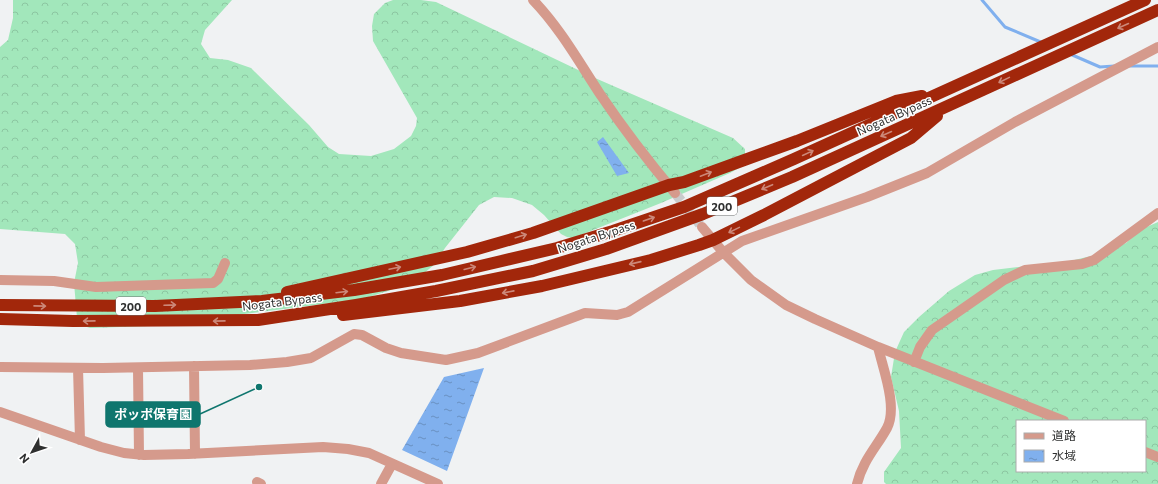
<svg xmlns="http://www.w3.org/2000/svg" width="1158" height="484" font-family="Commissioner,'Noto Sans JP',sans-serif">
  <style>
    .forest { fill: url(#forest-crowns); fill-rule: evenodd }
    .water { fill: url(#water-ripples) }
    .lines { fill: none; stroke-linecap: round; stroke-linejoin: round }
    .stream { stroke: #80b0ee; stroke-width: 3 }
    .minor-tunnel { stroke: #c9cbcc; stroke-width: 10; stroke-dasharray: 10 5; stroke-linecap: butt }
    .minor { stroke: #d59a8c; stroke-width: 10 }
    .highway { stroke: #a2270b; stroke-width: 12 }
    .oneway { stroke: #cc8879 }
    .labels { text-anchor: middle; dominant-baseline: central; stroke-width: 3; stroke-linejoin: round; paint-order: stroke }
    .shield { fill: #fff; stroke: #6d6e6e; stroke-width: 1 }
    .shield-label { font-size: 11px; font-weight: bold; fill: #2f3030 }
    .street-label { font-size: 12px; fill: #2f3030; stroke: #fff }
    .leader { fill: none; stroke: #0f766e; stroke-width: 1.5 }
    .callout-dot { fill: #0f766e; stroke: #fff; stroke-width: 1.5 }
    .callout { fill: #0f766e; stroke: #0f766e; stroke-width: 1.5 }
    .callout-label { font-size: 13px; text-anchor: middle; font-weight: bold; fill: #fff }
  </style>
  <defs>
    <pattern id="forest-crowns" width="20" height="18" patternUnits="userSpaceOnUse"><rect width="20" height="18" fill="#a2e7bb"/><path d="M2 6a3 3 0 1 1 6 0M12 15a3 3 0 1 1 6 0" fill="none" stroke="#8cc6a1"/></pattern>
    <pattern id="water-ripples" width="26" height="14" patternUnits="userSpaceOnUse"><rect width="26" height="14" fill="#80b0ee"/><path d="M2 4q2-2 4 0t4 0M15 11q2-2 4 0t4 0" fill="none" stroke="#6990c1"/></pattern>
  </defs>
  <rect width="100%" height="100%" fill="#f0f2f3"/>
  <path class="forest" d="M 13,0 L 232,0 L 205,30 L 201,44 L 210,58 L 228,60 L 251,68 L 309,125 L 328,147 L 339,154 L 371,156 L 394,149 L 411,136 L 416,126 L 417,118 L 373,41 L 372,26 L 374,14 L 385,3 L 393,0 L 421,0 L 436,2 L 595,78 L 733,138 L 745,149 L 745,154 L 739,168 L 730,173 L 661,203 L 573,238 L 567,237 L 561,234 L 544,215 L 532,205 L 512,198 L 494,197 L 479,205 L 445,248 L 435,264 L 423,274 L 408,284 L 388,291 L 362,299 L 151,326 L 90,328 L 84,326 L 77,318 L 74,283 L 78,263 L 75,244 L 65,234 L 0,229 L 0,47 L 8,40 L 13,18 Z
    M 1158,222 L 1158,484 L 886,484 L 884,482 L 884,472 L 901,448 L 899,411 L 891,377 L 895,352 L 904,332 L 919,317 L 949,291 L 975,275 L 993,270 L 1070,261 L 1104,253 L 1126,243 L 1142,229 ZM 1017,421 L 1145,421 L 1145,471 L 1017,471 Z"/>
  <path class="water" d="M 603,137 L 629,173 L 617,176 L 597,142 Z
    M 484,368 L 447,471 L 402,450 L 444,377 Z"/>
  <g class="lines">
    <path class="stream" d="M 982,0 L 1005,27 L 1043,43
      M 1070,54 L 1100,67 L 1114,66
      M 1129,66 L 1158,66"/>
    <path class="minor-tunnel" d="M 675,193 L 702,227"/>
    <path class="minor" d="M 533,0 C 560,28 579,62 600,94 C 623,128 649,162 675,193
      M 702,227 L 723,252 L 751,280 L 786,305 L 815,319 L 878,347 L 1064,421
      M 0,280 L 54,281 L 96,287 L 213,283 L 218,279 L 225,263
      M 914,362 L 920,347 L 932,330 L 1004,280 L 1025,270 L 1082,264 L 1094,260 L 1158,213
      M 194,366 L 195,454
      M 0,367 L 103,368 L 250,365 L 287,362 L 311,358 L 354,334 L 362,335 L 386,348 L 401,353 L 446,360 L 478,353 L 585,313 L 617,315 L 628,312 L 742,241 L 867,197 L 927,173 L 1015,122 L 1158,47
      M 78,368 L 80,440
      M 138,368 L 139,455
      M 0,412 L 101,447 L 124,453 L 144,455 L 188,454 L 323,447 L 348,449 L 369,453 L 438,484
      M 1145,452 L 1158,457
      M 257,482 L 261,484
      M 381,484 L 392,464
      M 857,484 C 863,460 876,448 887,428 C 898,407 883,369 878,347"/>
    <path class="highway" d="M 287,292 L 467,252 L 533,233 L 669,185 L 684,182 L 797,141 L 896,101 L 922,96
      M 0,305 L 155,306 L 262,301 L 354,290 L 442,275 L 557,248 L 613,231 L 684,207 L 794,159 L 1145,0
      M 343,315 L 460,301 L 542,286 L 651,260 L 699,245 L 713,240 L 764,215 L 911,138 L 937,116
      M 0,319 L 73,321 L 258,320 L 356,305 L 436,291 L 533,271 L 606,249 L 703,214 L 792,177 L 1158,10"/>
  </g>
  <defs><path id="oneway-shaft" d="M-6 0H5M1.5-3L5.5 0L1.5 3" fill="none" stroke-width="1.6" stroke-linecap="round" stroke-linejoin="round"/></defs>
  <g class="oneway">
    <use href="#oneway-shaft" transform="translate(1123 26) rotate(156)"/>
    <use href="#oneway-shaft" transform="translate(1004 80) rotate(154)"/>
    <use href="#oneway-shaft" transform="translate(886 134) rotate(156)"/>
    <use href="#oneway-shaft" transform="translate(808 153) rotate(-25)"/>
    <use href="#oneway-shaft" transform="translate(706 174) rotate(-21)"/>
    <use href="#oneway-shaft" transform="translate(767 187) rotate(157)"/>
    <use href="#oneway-shaft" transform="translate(649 219) rotate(-19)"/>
    <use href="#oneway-shaft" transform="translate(734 230) rotate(154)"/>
    <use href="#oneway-shaft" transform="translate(521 236) rotate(-17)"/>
    <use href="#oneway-shaft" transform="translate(635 263) rotate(167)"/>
    <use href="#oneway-shaft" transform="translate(395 268) rotate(-12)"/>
    <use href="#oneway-shaft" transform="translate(470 268) rotate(-14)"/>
    <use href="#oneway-shaft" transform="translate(342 292) rotate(-7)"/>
    <use href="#oneway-shaft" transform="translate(508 292) rotate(169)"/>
    <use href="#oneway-shaft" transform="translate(170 305) rotate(-2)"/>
    <use href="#oneway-shaft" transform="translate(40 306) rotate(1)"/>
    <use href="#oneway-shaft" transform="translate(89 321) rotate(179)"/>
    <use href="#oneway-shaft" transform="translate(219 321) rotate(179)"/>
  </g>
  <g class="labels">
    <g class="shield">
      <rect x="707" y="197" width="30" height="18" rx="3"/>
      <rect x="116" y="297" width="30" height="18" rx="3"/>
    </g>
    <g class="shield-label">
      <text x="722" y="206">200</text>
      <text x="131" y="306">200</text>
    </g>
    <g class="street-label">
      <text transform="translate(894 115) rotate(-24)">Nogata Bypass</text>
      <text transform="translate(596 236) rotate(-18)">Nogata Bypass</text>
      <text transform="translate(282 301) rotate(-7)">Nogata Bypass</text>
    </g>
  </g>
  <path class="leader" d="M259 387L200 414"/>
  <circle class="callout-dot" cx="259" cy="387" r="4"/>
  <rect class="callout" x="106" y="402" width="94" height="25" rx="4"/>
  <g class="callout-label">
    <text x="153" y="419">ポッポ保育園</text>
  </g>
  <rect x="1016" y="420" width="130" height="52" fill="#ffffff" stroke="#acacac"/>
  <rect x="1024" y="433" width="20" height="6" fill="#d59a8c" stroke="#acacac"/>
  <text x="1052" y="440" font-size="12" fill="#2f3030">道路</text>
  <rect x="1024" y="450" width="20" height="12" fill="url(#water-ripples)" stroke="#acacac"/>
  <text x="1052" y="460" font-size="12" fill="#2f3030">水域</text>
  <g transform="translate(32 452) rotate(230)" stroke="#ffffff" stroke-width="3" paint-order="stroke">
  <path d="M0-3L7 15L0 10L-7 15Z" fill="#2f3030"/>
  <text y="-6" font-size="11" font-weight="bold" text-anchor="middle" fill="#2f3030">N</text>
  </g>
</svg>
